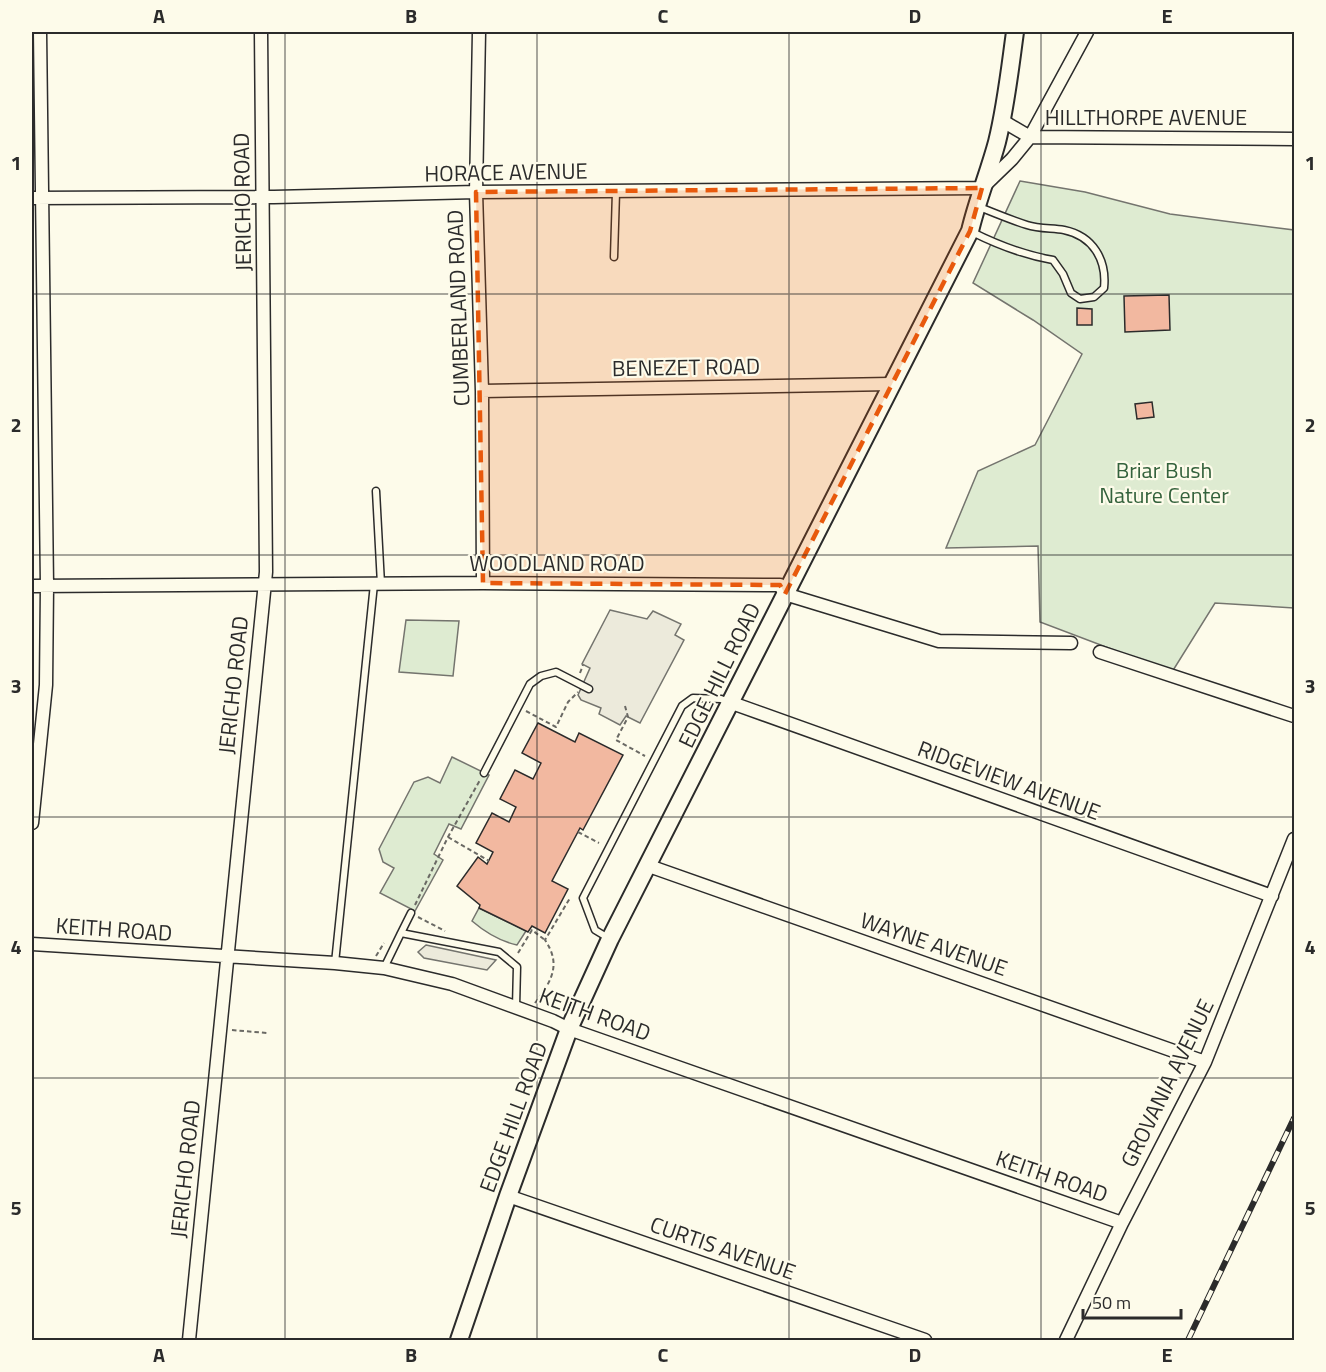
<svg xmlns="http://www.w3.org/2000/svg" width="1326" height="1372" font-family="'Titillium Web',sans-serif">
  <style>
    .green { fill: #deebd1; stroke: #74746e; stroke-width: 1.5 }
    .parking { fill: #eceadb; stroke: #74746e; stroke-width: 1.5 }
    .building { fill: #f2b8a0; stroke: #2b2b2b; stroke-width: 1.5 }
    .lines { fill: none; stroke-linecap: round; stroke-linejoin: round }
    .lane-casing { stroke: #2b2b2b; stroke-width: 9 }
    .street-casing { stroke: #2b2b2b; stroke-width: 15 }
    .secondary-casing { stroke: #2b2b2b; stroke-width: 20 }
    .path { stroke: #6a6964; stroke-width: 2; stroke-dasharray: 4.5 3; stroke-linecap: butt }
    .lane { stroke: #fdfbea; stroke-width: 6 }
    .street { stroke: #fdfbea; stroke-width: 12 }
    .secondary { stroke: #fdfbea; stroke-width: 16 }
    .rail-casing { stroke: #2b2b2b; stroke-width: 6 }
    .rail { stroke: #fdfbea; stroke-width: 4; stroke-dasharray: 11; stroke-linecap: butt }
    .marked { fill: #e8590c; fill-opacity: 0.2; stroke: #e8590c; stroke-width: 4.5; stroke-dasharray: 12 8; stroke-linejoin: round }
    .grid { fill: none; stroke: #2b2b2b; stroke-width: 1.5; stroke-opacity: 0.55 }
    .labels { text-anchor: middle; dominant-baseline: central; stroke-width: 4.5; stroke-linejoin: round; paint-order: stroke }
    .street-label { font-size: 22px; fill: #2b2b2b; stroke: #fdfbea }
    .park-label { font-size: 22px; fill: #34623c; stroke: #fdfbea }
    .neatline { fill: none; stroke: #2b2b2b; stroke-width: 2 }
    .grid-label { font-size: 20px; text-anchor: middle; font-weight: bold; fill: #2b2b2b }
  </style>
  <rect width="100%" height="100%" fill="#fdfbea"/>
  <path class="green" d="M 1020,181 L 1085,192 L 1170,214 L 1294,230 L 1294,608 L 1215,603 L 1172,672 L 1040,622 L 1038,546 L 946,548 L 978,471 L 1035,445 L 1082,354 L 1033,320 L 973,283 Z
    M 406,620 L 459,621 L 453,676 L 399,672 Z
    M 452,757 L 489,775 L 461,829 L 449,824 L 434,854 L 443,860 L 415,911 L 380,893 L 394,868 L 383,862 L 379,849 L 414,782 L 428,777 L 440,783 Z
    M 479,908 L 526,931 L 517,945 C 499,941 486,933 472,921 Z"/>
  <path class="parking" d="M 610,610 L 647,619 L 653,611 L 681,624 L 675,635 L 684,640 L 640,723 L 626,716 L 620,725 L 599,714 L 601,708 L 581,700 L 578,695 L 590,668 L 582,664 Z
    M 426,945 L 496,960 L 487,970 L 424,958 L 418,952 Z"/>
  <path class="building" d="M 1169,295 L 1170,330 L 1125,332 L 1124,296 Z
    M 1077,308 L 1092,309 L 1092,325 L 1077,325 Z
    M 1152,402 L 1154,417 L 1137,419 L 1135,404 Z
    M 538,723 L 575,742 L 579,733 L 623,755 L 583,830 L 580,828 L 552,881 L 568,889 L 545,933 L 532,926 L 528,932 L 479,908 L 480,905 L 457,886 L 478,857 L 487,864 L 493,852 L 476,843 L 492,813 L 509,822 L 516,807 L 500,799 L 515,770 L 533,779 L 541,763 L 522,753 Z"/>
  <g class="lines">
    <defs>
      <path id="lane" d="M 972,232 C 998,245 1024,255 1053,260 L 1063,274 L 1071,293 L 1080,299 L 1094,297 L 1104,288 C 1107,260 1093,236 1064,230 C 1052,228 1039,229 1027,225 C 1011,220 995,213 979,207
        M 614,257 L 616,192
        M 376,491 L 381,584
        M 484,773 L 530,684 L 541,676 L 556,672 L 589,689
        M 401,933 L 411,913
        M 610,939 L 595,930 L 583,898 L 682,706 L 693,698 L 721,699 L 728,702
        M 335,963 L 374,584
        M 384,968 L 401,933 L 499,952 L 517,967 L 516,1007"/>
      <path id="street" d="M 479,32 L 476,192 L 482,391 L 483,583
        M 1001,120 L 1030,137 L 1294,139
        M 32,198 L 274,197 L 476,192 L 982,188 L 1012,159 L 1030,137 L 1087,32
        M 482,391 L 891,384
        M 32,586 L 483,583 L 780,585 L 785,594 L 939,641 L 1071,643
        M 1100,652 L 1294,716
        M 732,703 L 1272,896
        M 32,823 L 46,685 L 47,586 L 40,32
        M 649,866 L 1205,1062
        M 32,944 L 335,963 L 384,968 L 452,984 L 553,1021 L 569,1029 L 1122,1223
        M 508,1196 L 925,1340
        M 189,1340 L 266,572 L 261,32
        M 1066,1340 L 1122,1223 L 1205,1062 L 1294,839"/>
      <path id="secondary" d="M 459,1340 L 508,1196 L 569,1029 L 610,939 L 970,231 C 977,201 989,172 997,142 C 1006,106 1010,68 1015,32"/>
    </defs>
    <use href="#lane" class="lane-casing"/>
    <use href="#street" class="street-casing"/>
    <use href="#secondary" class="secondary-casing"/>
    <path class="path" d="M 580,673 L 583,665
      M 625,706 L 628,717 L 616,740 L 645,756
      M 526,711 L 556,727 L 568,702 L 578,692
      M 578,832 L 599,843
      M 448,837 L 489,861
      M 415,905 L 448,837 L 480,780
      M 418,917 L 445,931
      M 518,953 L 532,930 L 545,940
      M 376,956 L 384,943
      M 535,1003 C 551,982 562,965 545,940 L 570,898
      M 232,1030 L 267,1033"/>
    <use href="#lane" class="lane"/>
    <use href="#street" class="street"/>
    <use href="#secondary" class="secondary"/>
    <defs>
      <path id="rail" d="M 1188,1340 L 1294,1118"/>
    </defs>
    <use href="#rail" class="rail-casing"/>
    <use href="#rail" class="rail"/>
  </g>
  <path class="marked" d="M 982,188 L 970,231 L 785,594 L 780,585 L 483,583 L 476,192 Z"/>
  <path class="grid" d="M 285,32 L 285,1340M 537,32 L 537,1340M 789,32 L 789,1340M 1041,32 L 1041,1340M 32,294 L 1294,294M 32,555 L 1294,555M 32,817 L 1294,817M 32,1078 L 1294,1078"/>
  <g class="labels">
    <g class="street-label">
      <text x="1146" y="117">HILLTHORPE AVENUE</text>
      <text transform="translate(506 172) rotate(-1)">HORACE AVENUE</text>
      <text transform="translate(242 202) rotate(-91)">JERICHO ROAD</text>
      <text transform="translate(458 308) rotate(-92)">CUMBERLAND ROAD</text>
      <text transform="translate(686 367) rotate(-1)">BENEZET ROAD</text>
      <text x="557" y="563">WOODLAND ROAD</text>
      <text transform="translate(719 675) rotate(-64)">EDGE HILL ROAD</text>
      <text transform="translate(233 685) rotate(-84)">JERICHO ROAD</text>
      <text transform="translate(1009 780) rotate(20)">RIDGEVIEW AVENUE</text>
      <text transform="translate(114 929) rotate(4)">KEITH ROAD</text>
      <text transform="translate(934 944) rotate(19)">WAYNE AVENUE</text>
      <text transform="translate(595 1014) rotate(20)">KEITH ROAD</text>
      <text transform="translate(1167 1083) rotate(-64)">GROVANIA AVENUE</text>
      <text transform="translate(513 1117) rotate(-70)">EDGE HILL ROAD</text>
      <text transform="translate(185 1169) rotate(-84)">JERICHO ROAD</text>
      <text transform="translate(1052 1176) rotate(19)">KEITH ROAD</text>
      <text transform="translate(723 1248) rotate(19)">CURTIS AVENUE</text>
    </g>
    <g class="park-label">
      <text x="1164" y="470">Briar Bush<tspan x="1164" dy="25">Nature Center</tspan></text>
    </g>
  </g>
  <rect width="1326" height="1372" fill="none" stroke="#fdfbea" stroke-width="66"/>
  <path d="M1083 1309v9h98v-9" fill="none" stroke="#2b2b2b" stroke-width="3"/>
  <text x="1092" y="1309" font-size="18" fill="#2b2b2b" stroke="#fdfbea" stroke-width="4.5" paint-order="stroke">50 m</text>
  <rect x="33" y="33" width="1260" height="1306" class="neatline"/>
  <g class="grid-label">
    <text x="159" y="23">A</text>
    <text x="411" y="23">B</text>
    <text x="663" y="23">C</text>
    <text x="915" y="23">D</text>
    <text x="1167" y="23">E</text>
    <text x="16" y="170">1</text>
    <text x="1310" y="170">1</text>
    <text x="16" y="432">2</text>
    <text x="1310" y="432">2</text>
    <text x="16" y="693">3</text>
    <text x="1310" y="693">3</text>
    <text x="16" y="954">4</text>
    <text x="1310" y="954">4</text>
    <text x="16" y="1215">5</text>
    <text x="1310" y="1215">5</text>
    <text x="159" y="1362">A</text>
    <text x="411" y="1362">B</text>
    <text x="663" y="1362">C</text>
    <text x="915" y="1362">D</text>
    <text x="1167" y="1362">E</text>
  </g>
</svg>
